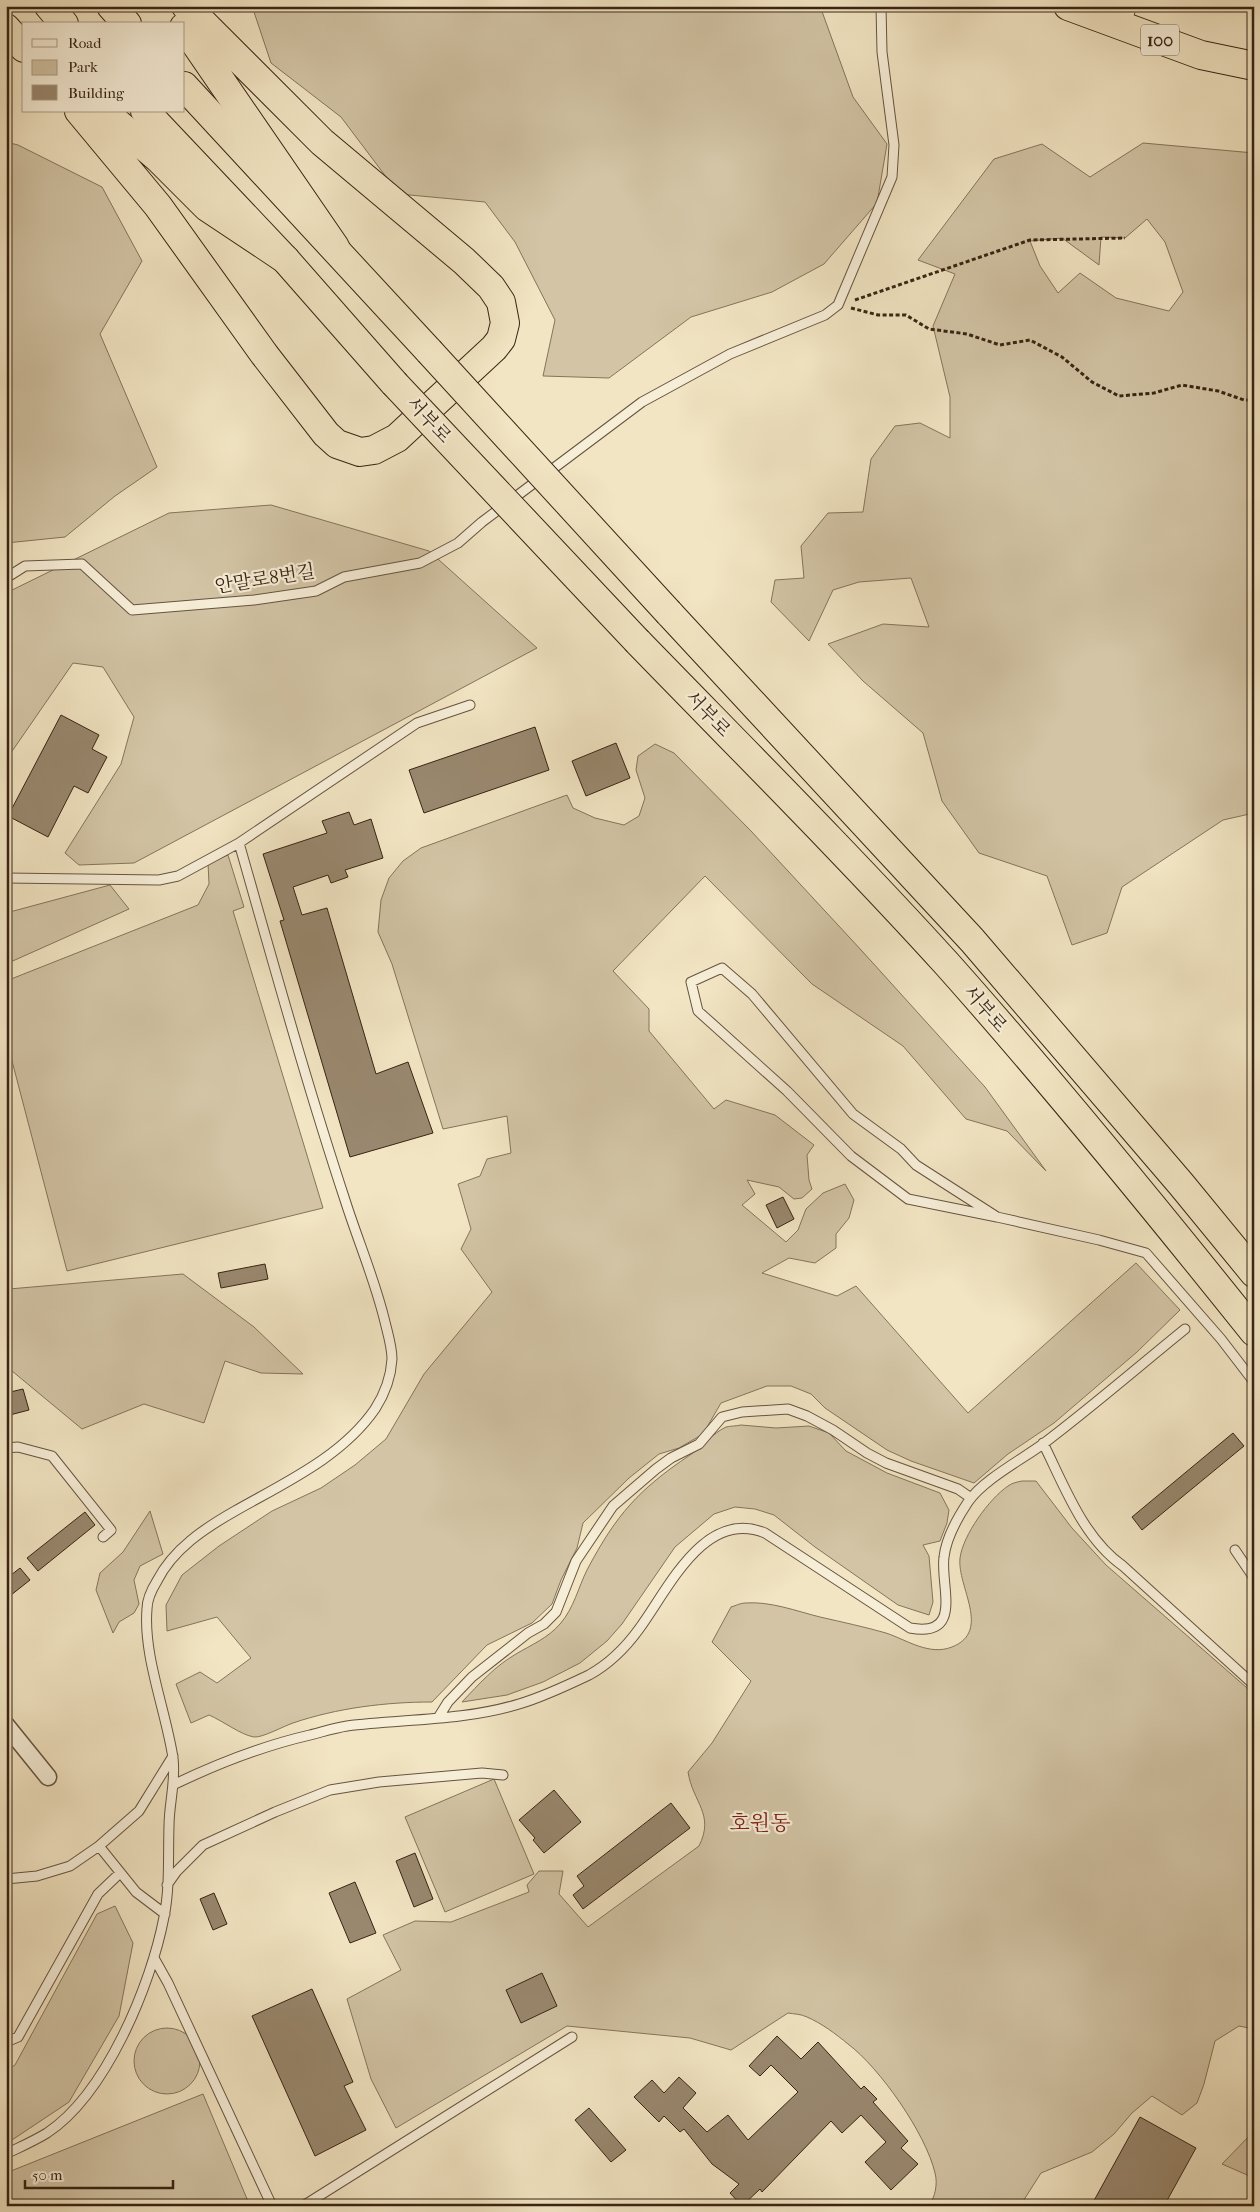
<svg xmlns="http://www.w3.org/2000/svg" width="1260" height="2212" font-family="'IM FELL French Canon','Noto Serif KR',serif">
  <style>
    .green { fill: #d2c4a5; stroke: #85745c; fill-rule: evenodd }
    .building { fill: #99886f; stroke: #382414 }
    .lines { fill: none; stroke-linecap: round; stroke-linejoin: round }
    .service-casing { stroke: #665440; stroke-width: 11 }
    .minor-casing { stroke: #665440; stroke-width: 19 }
    .trunk-casing { stroke: #382414; stroke-width: 30 }
    .motorway-casing { stroke: #382414; stroke-width: 30 }
    .path { stroke: #382414; stroke-width: 3; stroke-dasharray: 4 2.5; stroke-linecap: butt }
    .service { stroke: #f7eed8; stroke-width: 9 }
    .minor { stroke: #f7eed8; stroke-width: 16 }
    .trunk { stroke: #f2e5c3; stroke-width: 28 }
    .motorway { stroke: #f2e5c3; stroke-width: 28 }
    .trunk-bridge-casing { stroke: #382414; stroke-width: 30; stroke-linecap: butt }
    .trunk-bridge { stroke: #f2e5c3; stroke-width: 28 }
    .labels { text-anchor: middle; dominant-baseline: central; stroke-width: 4.5; stroke-linejoin: round; paint-order: stroke }
    .shield { fill: #f7eed8; stroke: #71614f; stroke-width: 1 }
    .shield-label { font-size: 18px; font-weight: bold; fill: #382414 }
    .street-label { font-size: 19px; fill: #382414; stroke: #f7eed8 }
    .quarter-label { font-size: 21px; fill: #7a1f14; stroke: #f7eed8 }
  </style>
  <rect width="100%" height="100%" fill="#f2e5c3"/>
  <filter id="stains"><feTurbulence type="fractalNoise" baseFrequency=".004" numOctaves="4"/><feColorMatrix values="0 0 0 0 .2 0 0 0 0 .09 0 0 0 0 .02 0 0 0 .5 -.17"/></filter>
  <radialGradient id="worn" r=".72"><stop offset=".6" stop-color="#630" stop-opacity="0"/><stop offset="1" stop-color="#630" stop-opacity=".3"/></radialGradient>
  <path class="green" d="M 252,6 L 820,6 L 853,97 L 887,144 L 877,203 L 824,264 L 772,292 L 691,317 L 609,378 L 543,376 L 555,320 L 515,242 L 485,202 L 399,194 L 341,117 L 271,63 Z
    M 6,142 L 18,145 L 102,187 L 142,261 L 100,334 L 157,467 L 115,496 L 65,537 L 6,543 Z
    M 1143,143 L 1254,153 L 1254,813 L 1223,820 L 1122,887 L 1107,933 L 1072,945 L 1047,876 L 979,853 L 942,801 L 923,733 L 863,681 L 828,644 L 883,624 L 929,627 L 911,578 L 859,582 L 833,590 L 809,641 L 771,602 L 775,580 L 804,578 L 801,546 L 828,513 L 863,512 L 871,459 L 895,426 L 920,423 L 950,438 L 950,397 L 933,326 L 955,274 L 918,260 L 994,159 L 1042,144 L 1090,177 ZM 1147,219 L 1165,242 L 1183,292 L 1169,311 L 1116,298 L 1080,273 L 1058,293 L 1040,266 L 1030,241 L 1062,238 L 1099,265 L 1101,237 L 1125,238 Z
    M 271,505 L 429,551 L 537,648 L 134,863 L 79,865 L 65,853 L 121,764 L 134,717 L 103,667 L 73,663 L 6,760 L 6,593 L 169,513 Z
    M 655,744 L 674,753 L 751,831 L 862,951 L 985,1087 L 1046,1171 L 1007,1131 L 966,1119 L 903,1046 L 812,984 L 705,876 L 613,971 L 649,1009 L 649,1031 L 714,1109 L 726,1100 L 775,1115 L 814,1145 L 807,1155 L 809,1180 L 812,1189 L 802,1198 L 794,1199 L 779,1187 L 747,1180 L 755,1194 L 742,1205 L 786,1242 L 798,1230 L 806,1209 L 823,1193 L 845,1184 L 854,1200 L 849,1218 L 836,1234 L 836,1248 L 815,1263 L 789,1258 L 762,1273 L 837,1296 L 856,1286 L 968,1413 L 1136,1263 L 1180,1310 L 1137,1352 L 1054,1423 L 1008,1454 L 974,1483 L 911,1461 L 887,1450 L 825,1408 L 811,1394 L 791,1386 L 767,1386 L 721,1403 L 703,1434 L 679,1448 L 659,1454 L 629,1478 L 583,1523 L 577,1548 L 561,1580 L 552,1604 L 532,1623 L 487,1645 L 432,1702 C 386,1702 337,1708 293,1723 C 284,1726 262,1738 254,1737 C 241,1735 223,1721 209,1715 L 191,1723 L 176,1684 L 200,1672 L 217,1683 L 251,1658 L 217,1617 L 167,1631 L 166,1605 L 182,1575 L 219,1546 L 272,1511 L 321,1488 L 355,1465 L 386,1439 L 424,1374 L 492,1292 L 461,1249 L 471,1229 L 458,1184 L 480,1176 L 487,1159 L 511,1153 L 507,1116 L 443,1129 L 392,964 L 378,932 L 381,900 L 389,878 L 403,861 L 421,848 L 567,795 L 573,808 L 595,818 L 624,825 L 639,816 L 645,798 L 636,770 L 638,756 Z
    M 228,855 L 244,907 L 233,911 L 323,1208 L 67,1271 L 6,1038 L 6,981 L 198,905 L 209,884 L 208,863 Z
    M 110,885 L 129,909 L 6,964 L 6,913 Z
    M 183,1274 L 254,1327 L 303,1374 L 261,1373 L 225,1361 L 204,1423 L 144,1404 L 82,1429 L 6,1366 L 6,1275 L 9,1289 Z
    M 741,1425 L 776,1428 L 809,1426 L 829,1433 L 846,1451 L 887,1473 L 940,1493 L 949,1510 L 947,1523 L 940,1541 L 923,1545 L 929,1556 L 933,1602 L 929,1615 L 898,1605 L 815,1547 L 774,1515 L 755,1509 L 735,1507 L 714,1514 L 675,1547 L 622,1624 L 607,1641 L 580,1663 L 543,1682 L 507,1695 L 462,1702 C 479,1684 495,1666 516,1654 C 531,1645 548,1638 560,1624 C 574,1608 578,1588 587,1570 C 616,1515 638,1490 690,1455 C 702,1447 713,1433 726,1427 C 730,1426 737,1426 741,1425 Z
    M 1022,1481 L 1036,1481 L 1072,1528 L 1106,1565 L 1254,1694 L 1254,2029 L 1239,2026 L 1215,2041 L 1204,2084 L 1197,2103 L 1182,2115 L 1152,2096 L 1132,2113 L 1114,2134 L 1092,2152 L 1041,2173 L 1020,2206 L 929,2206 C 935,2197 938,2184 935,2173 C 926,2134 880,2068 848,2044 C 836,2034 821,2023 807,2017 C 801,2014 794,2014 788,2013 L 731,2050 L 690,2038 L 567,2026 L 396,2128 L 371,2079 L 347,1999 L 401,1970 L 383,1935 L 415,1921 L 451,1922 L 529,1892 L 527,1885 L 539,1871 L 563,1871 L 559,1894 L 588,1927 L 699,1846 C 715,1814 693,1803 688,1772 L 712,1743 L 751,1681 L 712,1642 L 731,1607 C 735,1606 740,1603 745,1603 C 770,1601 796,1611 820,1617 C 842,1622 865,1627 886,1633 C 907,1640 929,1656 952,1647 C 992,1631 957,1587 960,1558 C 963,1535 989,1499 1008,1486 C 1012,1483 1017,1482 1022,1481 Z
    M 150,1511 L 163,1554 L 140,1566 L 134,1580 L 139,1604 L 134,1613 L 119,1622 L 113,1633 L 96,1590 L 100,1573 L 123,1552 Z
    M 494,1779 L 534,1874 L 445,1912 L 405,1817 Z
    M 115,1906 L 133,1943 L 119,2016 L 69,2102 L 6,2144 L 6,2071 L 15,2065 L 97,1914 Z
    M134 2061a33 33 0 1 1 66 0a33 33 0 1 1-66 0Z
    M 203,2094 L 250,2206 L 6,2206 L 6,2173 Z
    M 1254,2131 L 1254,2178 L 1222,2164 Z"/>
  <path class="building" d="M 61,715 L 99,735 L 92,749 L 107,757 L 88,793 L 74,786 L 48,837 L 8,816 Z
    M 535,727 L 549,770 L 424,813 L 409,770 Z
    M 616,743 L 630,778 L 586,796 L 572,761 Z
    M 349,812 L 354,825 L 371,819 L 383,858 L 345,870 L 348,877 L 331,883 L 328,875 L 293,887 L 302,915 L 327,908 L 376,1074 L 408,1062 L 433,1133 L 350,1157 L 280,921 L 284,920 L 263,854 L 327,833 L 322,821 Z
    M 783,1197 L 794,1219 L 777,1228 L 766,1205 Z
    M 265,1264 L 268,1279 L 221,1288 L 218,1273 Z
    M 23,1389 L 29,1410 L 6,1416 L 6,1393 Z
    M 1233,1433 L 1244,1446 L 1142,1530 L 1132,1517 Z
    M 85,1512 L 95,1525 L 38,1571 L 27,1558 Z
    M 20,1568 L 30,1580 L 6,1599 L 6,1579 Z
    M 554,1790 L 581,1822 L 544,1853 L 533,1840 L 535,1838 L 519,1820 Z
    M 671,1803 L 690,1828 L 583,1909 L 573,1895 L 584,1886 L 577,1876 Z
    M 415,1853 L 433,1899 L 414,1907 L 396,1861 Z
    M 355,1882 L 376,1933 L 350,1943 L 329,1893 Z
    M 214,1893 L 227,1924 L 213,1930 L 200,1899 Z
    M 542,1973 L 557,2006 L 521,2023 L 506,1990 Z
    M 312,1989 L 353,2082 L 344,2086 L 366,2130 L 315,2156 L 252,2016 Z
    M 777,2036 L 801,2059 L 818,2042 L 861,2089 L 864,2086 L 877,2099 L 873,2102 L 908,2141 L 901,2148 L 918,2164 L 891,2190 L 865,2162 L 886,2142 L 861,2115 L 842,2133 L 831,2121 L 762,2192 L 760,2189 L 742,2206 L 730,2193 L 739,2184 L 712,2164 L 684,2129 L 680,2132 L 664,2116 L 659,2122 L 634,2097 L 652,2080 L 664,2093 L 679,2077 L 696,2093 L 683,2108 L 707,2132 L 728,2115 L 748,2140 L 798,2092 L 771,2065 L 760,2076 L 749,2066 Z
    M 589,2108 L 626,2150 L 611,2162 L 575,2120 Z
    M 1140,2117 L 1196,2148 L 1164,2206 L 1091,2206 Z"/>
  <g class="lines">
    <defs>
      <path id="service" d="M 1127,26 L 1131,6
        M 6,578 L 25,566 L 82,564 L 132,610 L 254,600 L 316,591 L 344,577 L 420,563 L 458,543 L 482,522 L 642,402 L 730,354 L 825,315 L 838,305 L 892,177 L 894,145 L 882,52 L 881,6
        M 6,878 L 159,880 L 178,876 L 239,843 L 417,723 L 470,705
        M 997,1217 L 908,1199 L 851,1156 L 787,1091 L 698,1011 L 691,982 L 722,968 L 752,994 L 853,1114 L 901,1149 L 916,1165 L 997,1217 L 1099,1240 L 1146,1253 L 1221,1339 L 1254,1382
        M 1043,1443 C 1064,1485 1083,1538 1123,1566 L 1254,1685
        M 6,1448 L 18,1447 L 52,1456 L 111,1530 L 103,1537
        M 1235,1550 L 1254,1578
        M 438,1718 L 448,1702 L 472,1677 L 528,1633 L 544,1624 L 556,1612 L 576,1561 L 613,1506 L 656,1469 L 671,1458 L 699,1444 L 722,1417 L 742,1412 L 788,1409 L 807,1416 L 833,1430 L 867,1453 L 886,1463 L 958,1489 L 971,1498
        M 175,1784 C 219,1763 262,1746 310,1735 C 322,1732 334,1728 347,1726 C 404,1719 463,1721 519,1704 C 543,1697 566,1686 589,1675 C 609,1664 626,1647 639,1629 C 668,1590 704,1508 765,1533 L 910,1628 C 964,1638 940,1586 944,1557 C 946,1539 958,1517 968,1502 C 983,1480 1021,1460 1043,1444 C 1092,1407 1138,1367 1185,1329
        M 99,1846 L 136,1892 L 165,1914
        M 6,1879 L 37,1876 L 70,1866 L 99,1846 L 139,1811 L 173,1756
        M 167,1885 L 177,1871 L 203,1845 L 275,1812 L 330,1790 L 379,1782 L 482,1773 L 503,1775
        M 154,1958 L 168,1983 L 272,2206
        M 6,2042 L 18,2037 L 98,1894 L 120,1873
        M 6,2154 C 20,2147 34,2141 47,2133 C 106,2094 151,1985 164,1917 C 170,1888 168,1856 169,1826 C 169,1803 176,1782 173,1758 C 166,1711 143,1656 147,1609 C 147,1600 152,1589 157,1581 C 173,1549 205,1528 235,1511 C 284,1483 342,1457 375,1409 C 384,1395 391,1377 392,1359 C 392,1347 388,1334 385,1322 C 375,1280 358,1241 345,1200 C 306,1082 273,962 239,843
        M 303,2206 L 572,2037"/>
      <path id="minor" d="M 6,1725 L 48,1777"/>
      <path id="trunk" d="M 49,6 L 64,24
        M 111,6 L 127,24
        M 184,86 L 429,351
        M 145,111 L 285,259 L 394,383
        M 669,613 L 972,940 L 1181,1184 L 1254,1273
        M 638,642 C 742,749 847,854 947,964 C 1053,1083 1154,1207 1254,1332"/>
      <path id="motorway" d="M 1068,6 L 1201,55 L 1254,66
        M 184,27 L 335,247
        M 6,28 L 24,48
        M 79,111 L 158,206 L 264,354 L 326,434 L 337,444 L 360,452 L 374,450 L 397,438 L 494,348 L 501,339 L 505,323 L 501,302 L 491,287 L 464,261 L 322,142 L 186,6
        M 103,111 L 158,158 L 207,207 L 285,259"/>
    </defs>
    <use href="#service" class="service-casing"/>
    <use href="#minor" class="minor-casing"/>
    <use href="#trunk" class="trunk-casing"/>
    <use href="#motorway" class="motorway-casing"/>
    <path class="path" d="M 855,300 L 1030,240 L 1125,238
      M 851,308 L 878,315 L 906,315 L 929,329 L 967,334 L 1000,345 L 1030,340 L 1062,357 L 1092,382 L 1119,396 L 1154,393 L 1182,385 L 1218,391 L 1244,400 L 1254,400"/>
    <use href="#service" class="service"/>
    <use href="#minor" class="minor"/>
    <use href="#trunk" class="trunk"/>
    <use href="#motorway" class="motorway"/>
    <defs>
      <path id="trunk-bridge" d="M 429,351 L 669,613
        M 394,383 L 638,642"/>
    </defs>
    <use href="#trunk-bridge" class="trunk-bridge-casing"/>
    <use href="#trunk-bridge" class="trunk-bridge"/>
  </g>
  <g class="labels">
    <rect class="shield" x="1141" y="24.5" width="38" height="31" rx="4"/>
    <g class="shield-label">
      <text x="1160" y="40">100</text>
    </g>
    <g class="street-label">
      <text transform="translate(429 420) rotate(47)">서부로</text>
      <text transform="translate(265 579) rotate(-9)">안말로8번길</text>
      <text transform="translate(708 714) rotate(46)">서부로</text>
      <text transform="translate(985 1009) rotate(49)">서부로</text>
    </g>
    <g class="quarter-label">
      <text x="760" y="1823">호원동</text>
    </g>
  </g>
  <rect width="1260" height="2212" fill="none" stroke="#f2e5c3" stroke-width="25"/>
  <rect x="8" y="8" width="1245" height="2197" fill="none" stroke="#382414" stroke-width="2.5"/>
  <rect x="12" y="12" width="1235" height="2187" fill="none" stroke="#382414"/>
  <rect x="22" y="22" width="162" height="90" fill="#f7eed8" stroke="#ab9d8a"/>
  <rect x="32" y="39" width="25" height="8" fill="#f7eed8" stroke="#ab9d8a"/>
  <text x="68" y="48" font-size="15" fill="#382414">Road</text>
  <rect x="32" y="60" width="25" height="15" fill="#d2c4a5" stroke="#ab9d8a"/>
  <text x="68" y="72" font-size="15" fill="#382414">Park</text>
  <rect x="32" y="85" width="25" height="15" fill="#99886f" stroke="#ab9d8a"/>
  <text x="68" y="98" font-size="15" fill="#382414">Building</text>
  <path d="M25 2180v8h148v-8" fill="none" stroke="#382414" stroke-width="2.5"/>
  <text x="32" y="2180" font-size="15" fill="#382414" stroke="#f7eed8" stroke-width="4" paint-order="stroke">50 m</text>
  <rect width="100%" height="100%" filter="url(#stains)"/>
  <rect width="100%" height="100%" fill="url(#worn)"/>
</svg>
